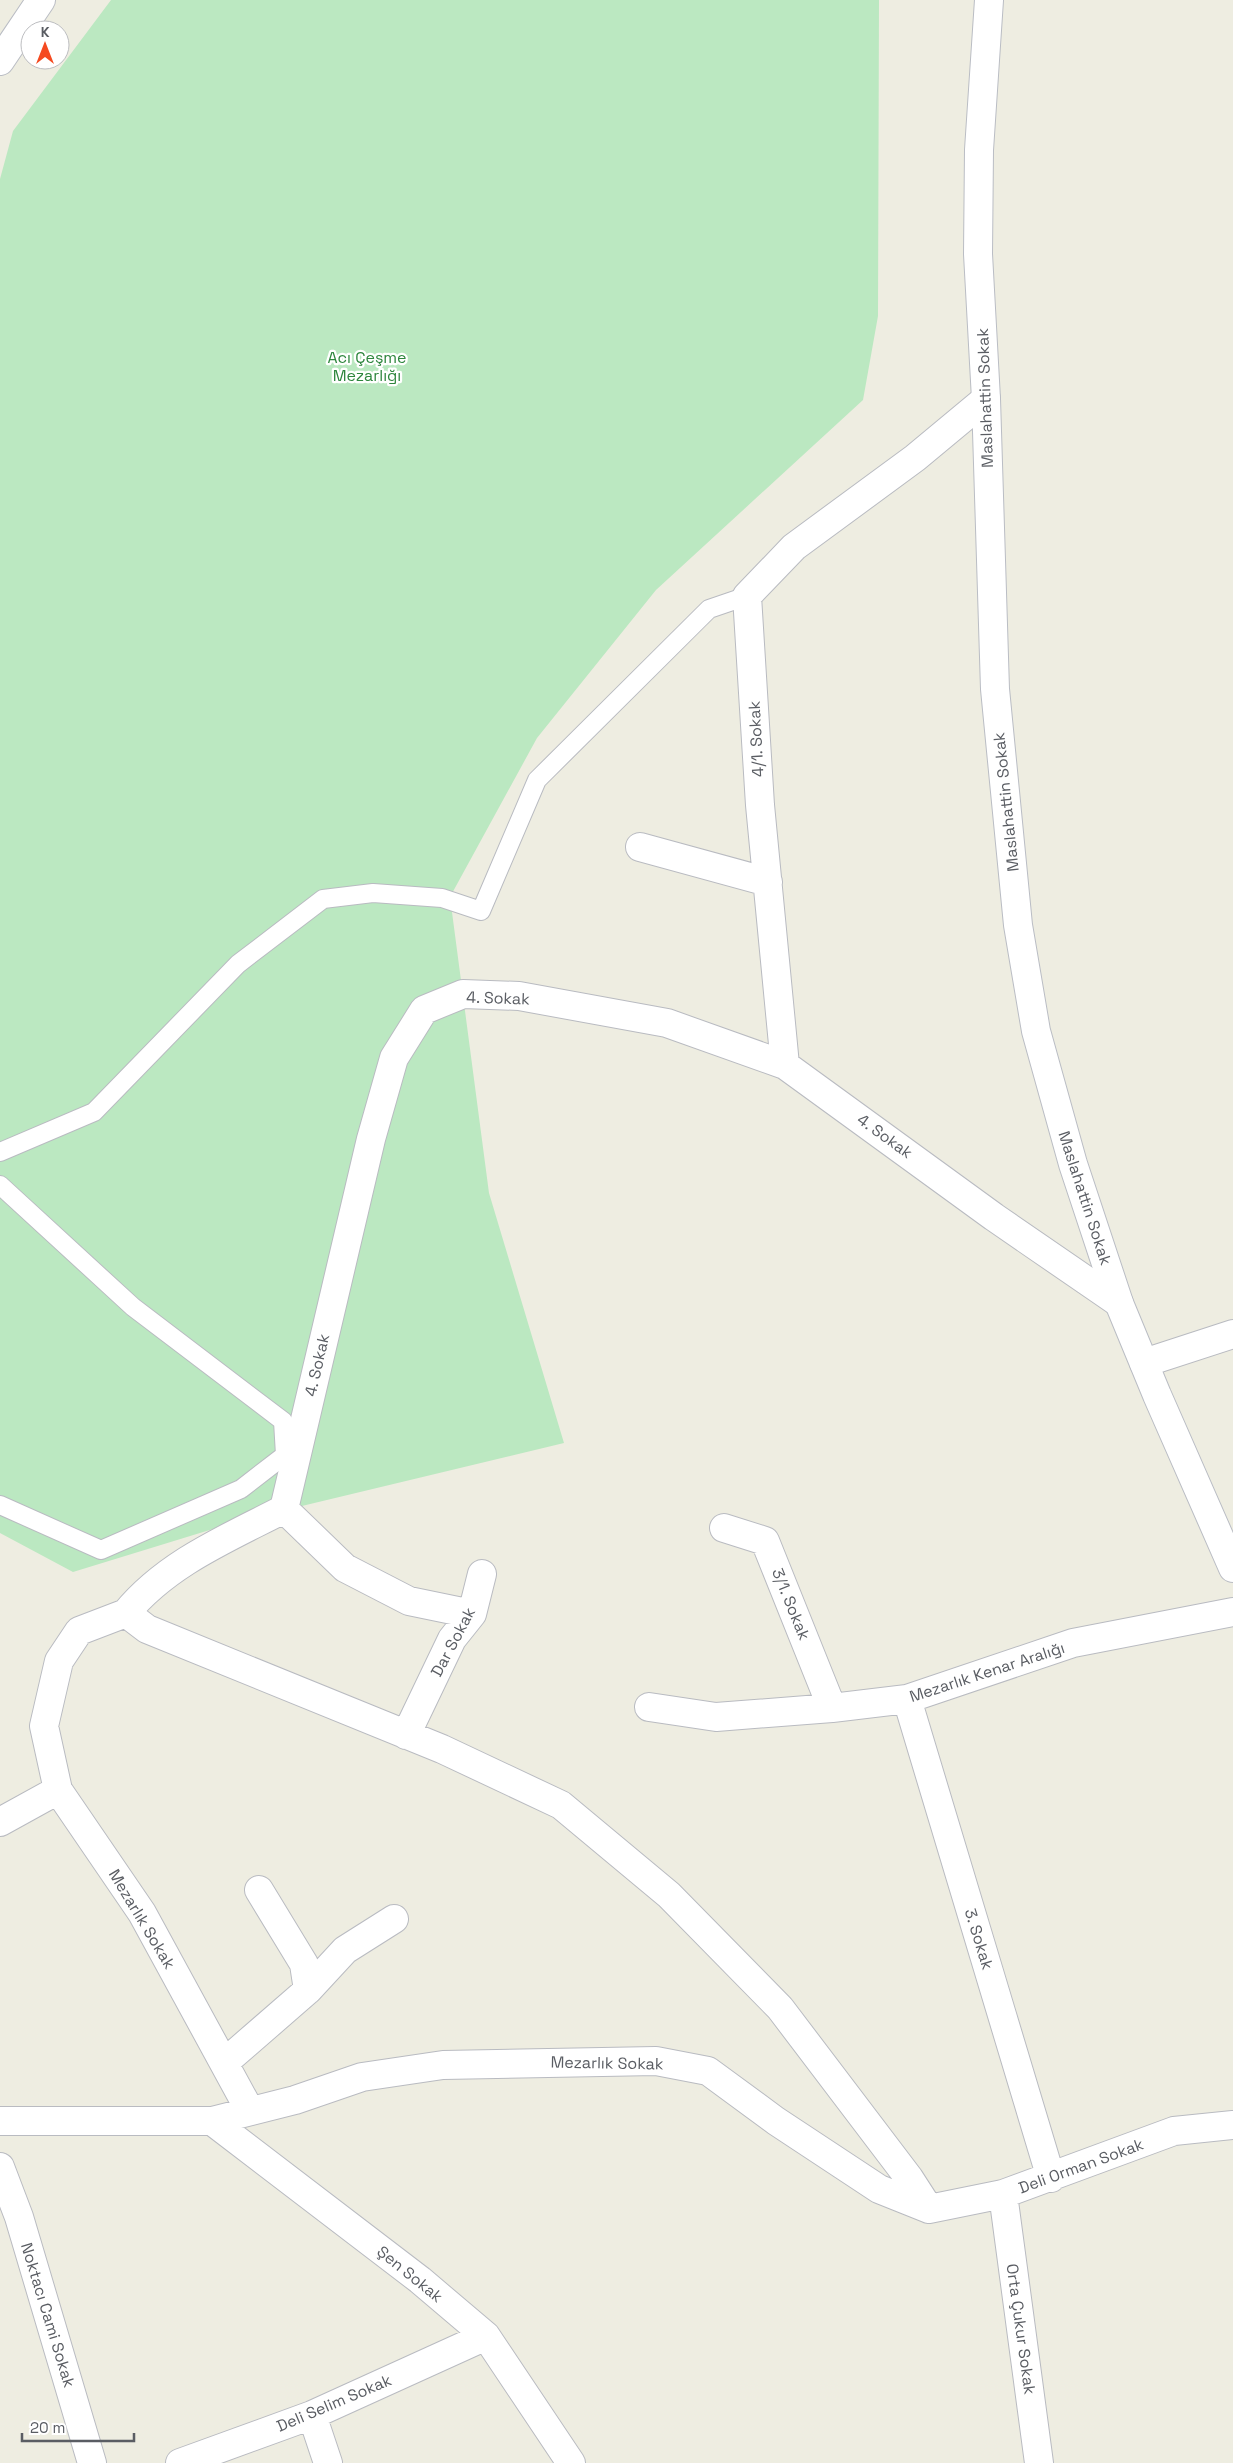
<svg xmlns="http://www.w3.org/2000/svg" width="1233" height="2463" font-family="'Space Grotesk',sans-serif">
  <style>
    .green { fill: #bbe8c1 }
    .lines { fill: none; stroke-linecap: round; stroke-linejoin: round }
    .service-casing { stroke: #b9bbc1; stroke-width: 20 }
    .minor-casing { stroke: #b9bbc1; stroke-width: 30 }
    .secondary-casing { stroke: #babdc4; stroke-width: 30 }
    .service { stroke: #fff; stroke-width: 18 }
    .minor { stroke: #fff; stroke-width: 28 }
    .secondary { stroke: #fff; stroke-width: 28 }
    .labels { text-anchor: middle; dominant-baseline: central; stroke-width: 4.5; stroke-linejoin: round; paint-order: stroke }
    .park-label { font-size: 16px; fill: #2e863d; stroke: #fff }
    .street-label { font-size: 16px; fill: #5a5d63; stroke: #fff }
  </style>
  <rect width="100%" height="100%" fill="#eeede1"/>
  <path class="green" d="M 111,0 L 879,0 L 878,316 L 863,400 L 656,590 L 537,738 L 450,897 L 489,1193 L 564,1443 L 239,1521 L 73,1572 L 0,1533 L 0,179 L 13,131 Z"/>
  <g class="lines">
    <defs>
      <path id="service" d="M 0,1152 L 94,1112 L 238,964 L 323,899 L 373,893 L 442,898 L 481,911 L 537,780 L 709,609 L 747,596
        M 0,1185 L 133,1307 L 283,1421 L 285,1455 L 241,1489 L 101,1550 L 0,1505"/>
      <path id="minor" d="M 640,847 L 768,882
        M 785,1065 L 760,805 L 747,596 L 794,547 L 915,458 L 986,399
        M 1144,1363 L 1233,1334
        M 284,1509 L 345,1568 L 409,1601 L 472,1614
        M 724,1528 L 765,1541 L 832,1708
        M 126,1613 L 79,1631 L 59,1661 L 44,1726 L 58,1790 L 142,1913 L 250,2111
        M 907,1699 L 1051,2178
        M 649,1707 L 716,1717 L 832,1708 L 907,1699 L 1073,1643 L 1233,1612
        M 406,1735 L 452,1639 L 472,1614 L 482,1574
        M 0,1822 L 58,1790
        M 308,1990 L 345,1950 L 394,1919
        M 224,2063 L 308,1990 L 304,1964 L 259,1890
        M 0,2121 L 212,2121 L 295,2100 L 362,2077 L 443,2065 L 656,2061 L 708,2071 L 776,2121 L 879,2189 L 929,2209
        M 212,2121 L 420,2280 L 486,2336 L 571,2463
        M 0,2167 L 19,2217 L 92,2463
        M 1003,2194 L 1039,2463
        M 929,2209 L 909,2178 L 780,2008 L 669,1895 L 561,1805 L 442,1749 L 147,1629 L 126,1613 C 167,1563 228,1538 284,1509 L 371,1139 L 394,1058 L 424,1010 L 463,994 L 519,996 L 667,1023 L 785,1065 L 994,1217 L 1119,1303
        M 929,2209 L 1003,2194 L 1174,2131 L 1233,2125
        M 312,2415 L 328,2463
        M 180,2463 L 312,2415 L 486,2336"/>
      <path id="secondary" d="M 989,0 L 979,150 L 978,254 L 986,399 L 995,689 L 1018,925 L 1036,1031 L 1073,1164 L 1119,1303 L 1157,1395 L 1233,1568
        M 0,61 L 41,0"/>
    </defs>
    <use href="#service" class="service-casing"/>
    <use href="#minor" class="minor-casing"/>
    <use href="#secondary" class="secondary-casing"/>
    <use href="#service" class="service"/>
    <use href="#minor" class="minor"/>
    <use href="#secondary" class="secondary"/>
  </g>
  <g class="labels">
    <g class="park-label">
      <text x="367" y="357">Acı Çeşme<tspan x="367" dy="18">Mezarlığı</tspan></text>
    </g>
    <g class="street-label">
      <text transform="translate(985 398) rotate(-92)">Maslahattin Sokak</text>
      <text transform="translate(756 739) rotate(-93)">4/1. Sokak</text>
      <text transform="translate(1006 802) rotate(-96)">Maslahattin Sokak</text>
      <text transform="translate(498 998) rotate(2)">4. Sokak</text>
      <text transform="translate(885 1136) rotate(36)">4. Sokak</text>
      <text transform="translate(1085 1198) rotate(72)">Maslahattin Sokak</text>
      <text transform="translate(317 1365) rotate(-77)">4. Sokak</text>
      <text transform="translate(791 1604) rotate(68)">3/1. Sokak</text>
      <text transform="translate(453 1642) rotate(-62)">Dar Sokak</text>
      <text transform="translate(987 1672) rotate(-18)">Mezarlık Kenar Aralığı</text>
      <text transform="translate(142 1919) rotate(59)">Mezarlık Sokak</text>
      <text transform="translate(979 1939) rotate(73)">3. Sokak</text>
      <text transform="translate(607 2063) rotate(1)">Mezarlık Sokak</text>
      <text transform="translate(1081 2166) rotate(-20)">Deli Orman Sokak</text>
      <text transform="translate(410 2274) rotate(39)">Şen Sokak</text>
      <text transform="translate(48 2315) rotate(73)">Noktacı Cami Sokak</text>
      <text transform="translate(1021 2329) rotate(82)">Orta Çukur Sokak</text>
      <text transform="translate(334 2403) rotate(-23)">Deli Selim Sokak</text>
    </g>
  </g>
  <g transform="translate(45 45)"><circle r="24" fill="#ffffff" stroke="#bdbec1"/>
  <path d="M0-4L9 19L0 12L-9 19Z" fill="#f54a20"/>
  <text y="-8" font-size="14" font-weight="bold" text-anchor="middle" fill="#5a5d63">K</text>
  </g>
  <path d="M22 2433v8h112v-8" fill="none" stroke="#5a5d63" stroke-width="2.5"/>
  <text x="30" y="2433" font-size="15" fill="#5a5d63" stroke="#ffffff" stroke-width="4" paint-order="stroke">20 m</text>
</svg>
